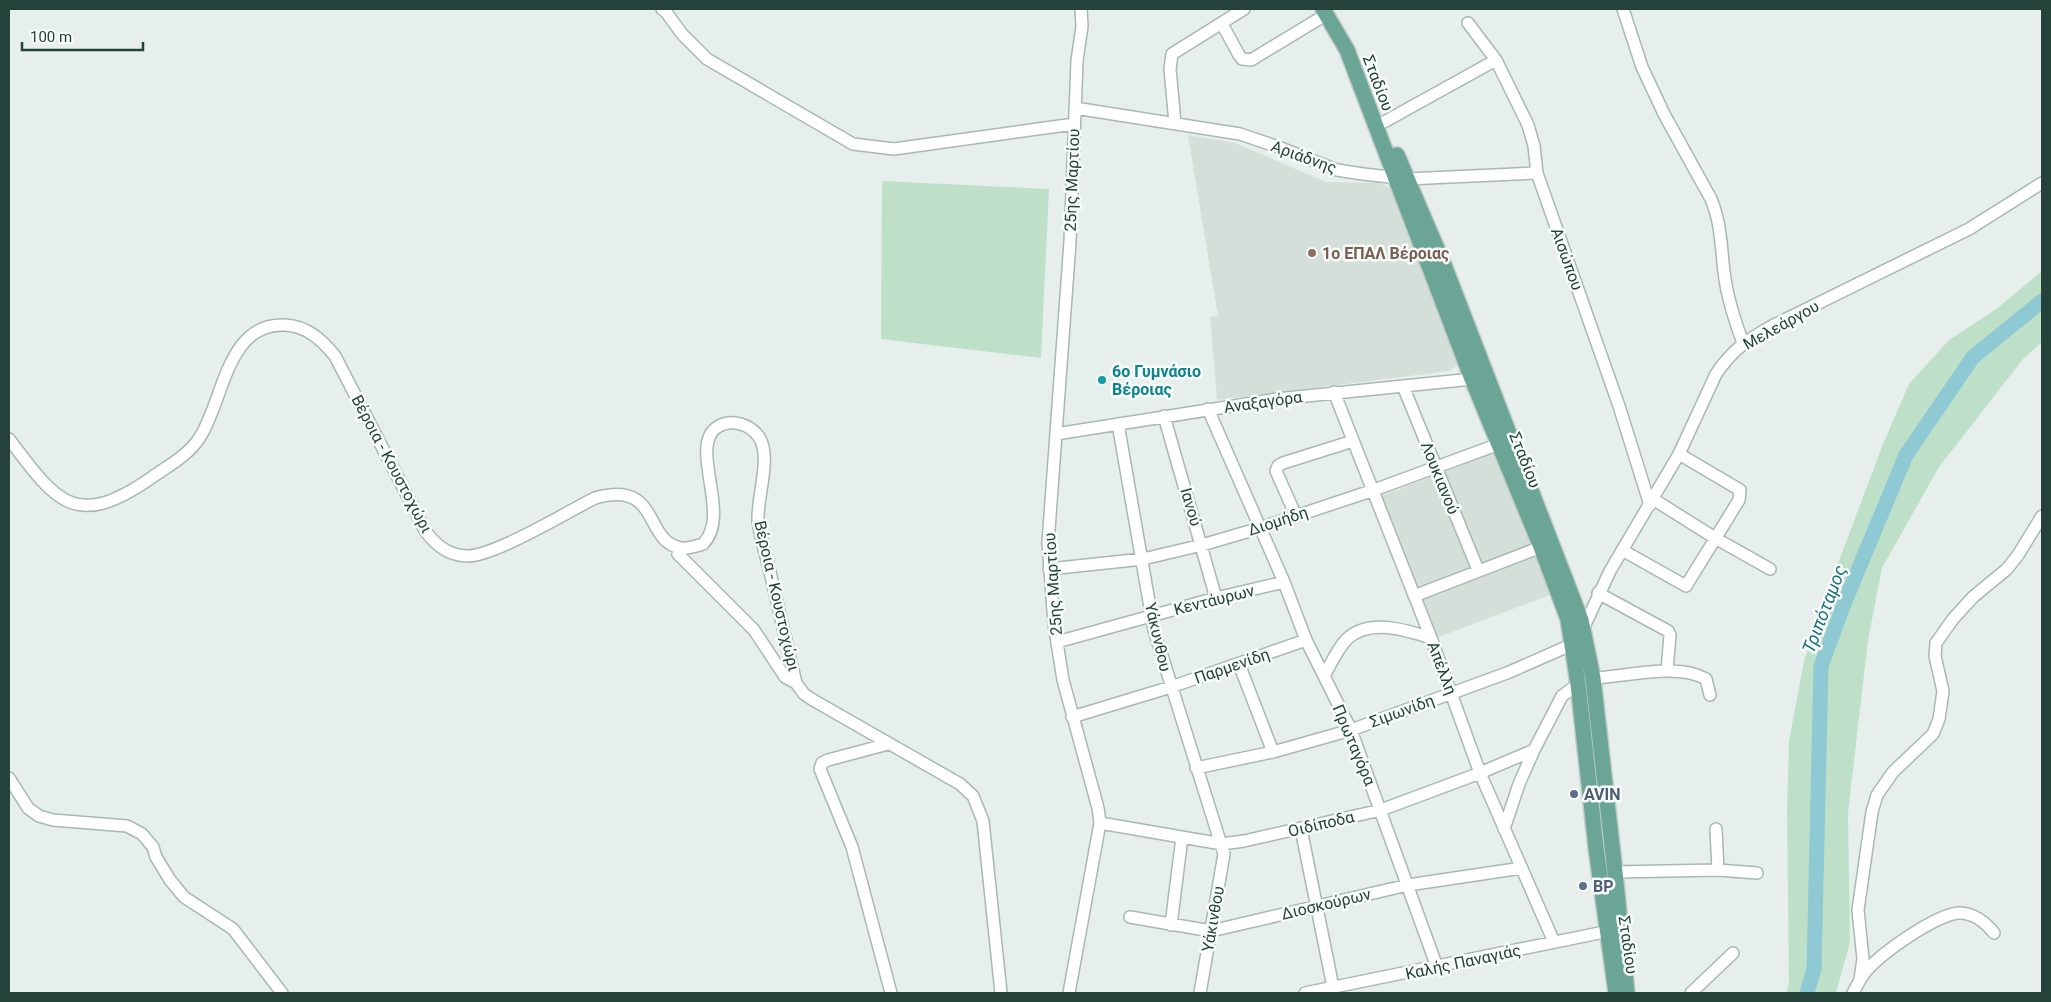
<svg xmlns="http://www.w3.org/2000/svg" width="2051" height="1002" font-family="Roboto,sans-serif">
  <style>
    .built { fill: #d4dfda }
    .green { fill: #bfe0c8 }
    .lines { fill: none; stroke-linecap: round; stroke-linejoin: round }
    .river { stroke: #8ec9d4; stroke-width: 15 }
    .minor-casing { stroke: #a8b8b2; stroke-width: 14 }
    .major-casing { stroke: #c2cac8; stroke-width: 18 }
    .minor { stroke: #fff; stroke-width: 11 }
    .major { stroke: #6aa596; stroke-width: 15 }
    .education-dot { fill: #8d6e63; stroke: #f7fbf9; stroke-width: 2 }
    .culture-dot { fill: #0f9aa8; stroke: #f7fbf9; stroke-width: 2 }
    .service-dot { fill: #5c6f8a; stroke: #f7fbf9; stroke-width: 2 }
    .labels { text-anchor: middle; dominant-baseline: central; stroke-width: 5; stroke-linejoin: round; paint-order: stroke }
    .street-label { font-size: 16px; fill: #24423a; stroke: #f7fbf9 }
    .education-label { font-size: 16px; font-weight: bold; fill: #785e54; stroke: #f7fbf9; text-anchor: start }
    .culture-label { font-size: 16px; font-weight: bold; fill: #0d838f; stroke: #f7fbf9; text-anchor: start }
    .service-label { font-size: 16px; font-weight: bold; fill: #4e5e75; stroke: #f7fbf9; text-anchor: start }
    .water-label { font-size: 18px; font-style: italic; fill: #1c6f80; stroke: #f7fbf9 }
  </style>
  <rect width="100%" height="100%" fill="#e6efeb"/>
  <path class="built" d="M 1188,135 L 1235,143 L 1326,182 L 1380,183 L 1391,189 L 1458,365 L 1449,371 L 1217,400 L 1210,317 L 1218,316 Z
    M 1496,452 L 1550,595 L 1436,638 L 1381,496 Z"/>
  <path class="green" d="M 882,181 L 1049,189 L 1041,358 L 881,339 Z
    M 2042,271 L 2042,342 L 2023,359 L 1939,467 L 1882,568 L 1868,640 L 1848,813 L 1850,942 L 1836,993 L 1786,993 L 1789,983 L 1787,812 L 1789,741 L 1804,661 L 1840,558 L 1883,444 L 1909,384 L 1949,340 L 1995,310 Z"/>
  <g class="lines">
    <path class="river" d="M 1807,993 L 1814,969 L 1821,666 L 1846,599 L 1906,455 L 1973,357 L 2042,301"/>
    <defs>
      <path id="minor" d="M 662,9 L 666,12 L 682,34 L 707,59 L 853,144 L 894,149 L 1074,124
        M 1623,9 L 1642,67 L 1664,114 L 1711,199 C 1721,223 1721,246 1724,272 C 1727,297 1734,319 1743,343
        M 1468,23 L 1496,60 L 1528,125 L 1534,146 L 1537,173 L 1619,406 L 1650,505
        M 1222,24 L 1239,55 L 1242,59 L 1251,60 L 1327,14
        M 1075,108 L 1240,134 L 1281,148 L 1337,170 L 1363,174 L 1407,179 L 1537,173
        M 1384,122 L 1496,60
        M 1175,123 L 1170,69 L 1172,54 L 1244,9
        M 1403,386 L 1478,570
        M 1334,392 L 1431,638 L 1480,773 L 1554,942
        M 1208,409 L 1284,582 L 1306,640 L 1351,730 L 1437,967
        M 1164,416 L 1216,598
        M 1118,424 L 1154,630 L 1224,854 L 1200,993
        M 1056,434 L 1277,399 L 1472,379
        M 9,439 C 57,503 76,530 151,478 C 168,466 189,455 200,437 C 224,399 227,322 285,325 C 307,326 322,340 335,356 L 426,532 C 437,546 448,555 467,556 C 495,556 567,512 595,498 C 661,479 643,542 681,548 C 688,549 696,546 703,544 C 733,514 686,444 719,426 C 732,419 750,424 759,437 C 772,457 757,496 758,520 C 760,537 766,555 770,572 C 779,609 787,646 796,683 L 804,694 L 813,700 L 960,784 L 973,796 L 983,821 L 1001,993
        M 1653,499 L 1715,538 L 1770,569
        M 1296,516 L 1276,471 L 1278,466 L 1283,463 L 1353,441
        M 682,548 L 678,554 L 754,630 L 785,677 L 796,683
        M 1622,550 L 1686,586 L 1739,500 L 1740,490 L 1679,454
        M 1049,569 L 1143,559 L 1202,545 L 1260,528 L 1374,490 L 1499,444
        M 1598,593 L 1668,631 L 1670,635 L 1667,671
        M 1414,596 L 1541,547
        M 1057,642 L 1216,598 L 1284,582
        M 1239,664 L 1273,752
        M 1324,676 C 1331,664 1337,649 1347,639 C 1369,618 1406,630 1431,638
        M 1593,678 C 1625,677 1677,662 1706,679 L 1710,695
        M 1072,717 L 1171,687 L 1306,640
        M 888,744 L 828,760 L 822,763 L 820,769 L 852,847 L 891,993
        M 1196,768 L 1273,752 L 1351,730 L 1507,673 L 1573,644 L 1583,629 L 1610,571 L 1679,454 L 1716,374 C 1732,350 1747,340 1772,326 L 1969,229 L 2042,183
        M 9,778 L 28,808 L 39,816 L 53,820 L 127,826 L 142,834 L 153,847 L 156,857 L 170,880 L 184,897 L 233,929 L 282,993
        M 1100,823 L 1222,844 L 1244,841 L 1381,810 L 1480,773 L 1534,750
        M 1301,829 L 1333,987
        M 1504,829 L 1519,784 L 1534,750 L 1562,696 L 1578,684
        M 1716,829 L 1718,870
        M 1615,872 L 1718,870 L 1757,873
        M 1130,917 L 1211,931 L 1408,885 L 1522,868
        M 1171,925 L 1182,837
        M 1860,979 L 1863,959 L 1858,910 L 1872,812 L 1877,795 L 1893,772 L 1933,734 L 1939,719 L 1943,691 L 1935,656 L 1936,643 L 1953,619 L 1973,597 L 2007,569 L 2018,555 L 2042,516
        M 1069,993 L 1100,823 L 1098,808 L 1063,680 L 1054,624 L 1048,543 L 1070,242 L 1077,61 L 1082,26 L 1081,9
        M 1305,993 L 1614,930
        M 1691,993 L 1733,953
        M 1853,993 C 1857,985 1861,977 1867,970 C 1883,952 1934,916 1958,913 C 1973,912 1986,923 1994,933"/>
      <path id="major" d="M 1323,9 L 1347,50 L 1472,379 L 1541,547 L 1568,619 L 1578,684 L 1596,848 L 1616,993
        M 1397,155 L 1444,265 L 1581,620 L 1593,678 L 1615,872 L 1627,993"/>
    </defs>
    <use href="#minor" class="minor-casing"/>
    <use href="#major" class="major-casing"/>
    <use href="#minor" class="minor"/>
    <use href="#major" class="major"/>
  </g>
  <circle class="education-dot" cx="1312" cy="253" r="5"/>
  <circle class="culture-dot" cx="1102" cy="380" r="5"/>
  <g class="service-dot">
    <circle cx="1574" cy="794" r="5"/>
    <circle cx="1583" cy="886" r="5"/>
  </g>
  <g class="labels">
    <g class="street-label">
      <text transform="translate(1378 83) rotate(69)">Σταδίου</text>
      <text transform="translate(1304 157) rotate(20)">Αριάδνης</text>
      <text transform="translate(1072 180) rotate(-88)">25ης Μαρτίου</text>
      <text transform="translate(1567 259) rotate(70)">Αισώπου</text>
      <text transform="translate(1781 325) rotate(-29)">Μελεάργου</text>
      <text transform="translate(1263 402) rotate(-8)">Αναξαγόρα</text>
      <text transform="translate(1525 460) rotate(68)">Σταδίου</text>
      <text transform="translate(392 464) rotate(62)">Βέροια - Κουστοχώρι</text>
      <text transform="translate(1440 478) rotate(68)">Λουκιανού</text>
      <text transform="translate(1191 507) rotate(74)">Ιανού</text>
      <text transform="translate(1278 521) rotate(-18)">Διομήδη</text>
      <text transform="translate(1053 584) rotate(-94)">25ης Μαρτίου</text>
      <text transform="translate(777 596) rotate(77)">Βέροια - Κουστοχώρι</text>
      <text transform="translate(1214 600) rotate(-14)">Κεντάυρων</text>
      <text transform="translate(1158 637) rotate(77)">Υάκυνθου</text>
      <text transform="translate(1232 666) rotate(-19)">Παρμενίδη</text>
      <text transform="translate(1442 668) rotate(69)">Απέλλη</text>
      <text transform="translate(1402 711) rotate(-20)">Σιμωνίδη</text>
      <text transform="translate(1354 745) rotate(67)">Πρωταγόρα</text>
      <text transform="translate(1321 824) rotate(-13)">Οιδίποδα</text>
      <text transform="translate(1326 904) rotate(-13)">Διοσκούρων</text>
      <text transform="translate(1213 919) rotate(-80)">Υάκινθου</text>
      <text transform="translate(1628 945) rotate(82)">Σταδίου</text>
      <text transform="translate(1463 962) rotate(-12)">Καλής Παναγιάς</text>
    </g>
    <g class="education-label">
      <text x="1322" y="253">1ο ΕΠΑΛ Βέροιας</text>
    </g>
    <g class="culture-label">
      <text x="1112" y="371">6ο Γυμνάσιο<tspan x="1112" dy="18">Βέροιας</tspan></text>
    </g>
    <g class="service-label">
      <text x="1584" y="794">AVIN</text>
      <text x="1593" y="886">BP</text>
    </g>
    <g class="water-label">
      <text transform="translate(1824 609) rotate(-69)">Τριπόταμος</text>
    </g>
  </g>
  <rect width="2051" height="1002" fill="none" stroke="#24423a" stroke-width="20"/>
  <path d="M22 42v8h121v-8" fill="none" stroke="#24423a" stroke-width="2.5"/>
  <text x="30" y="42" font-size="15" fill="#24423a" stroke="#f7fbf9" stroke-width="4" paint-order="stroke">100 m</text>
</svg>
